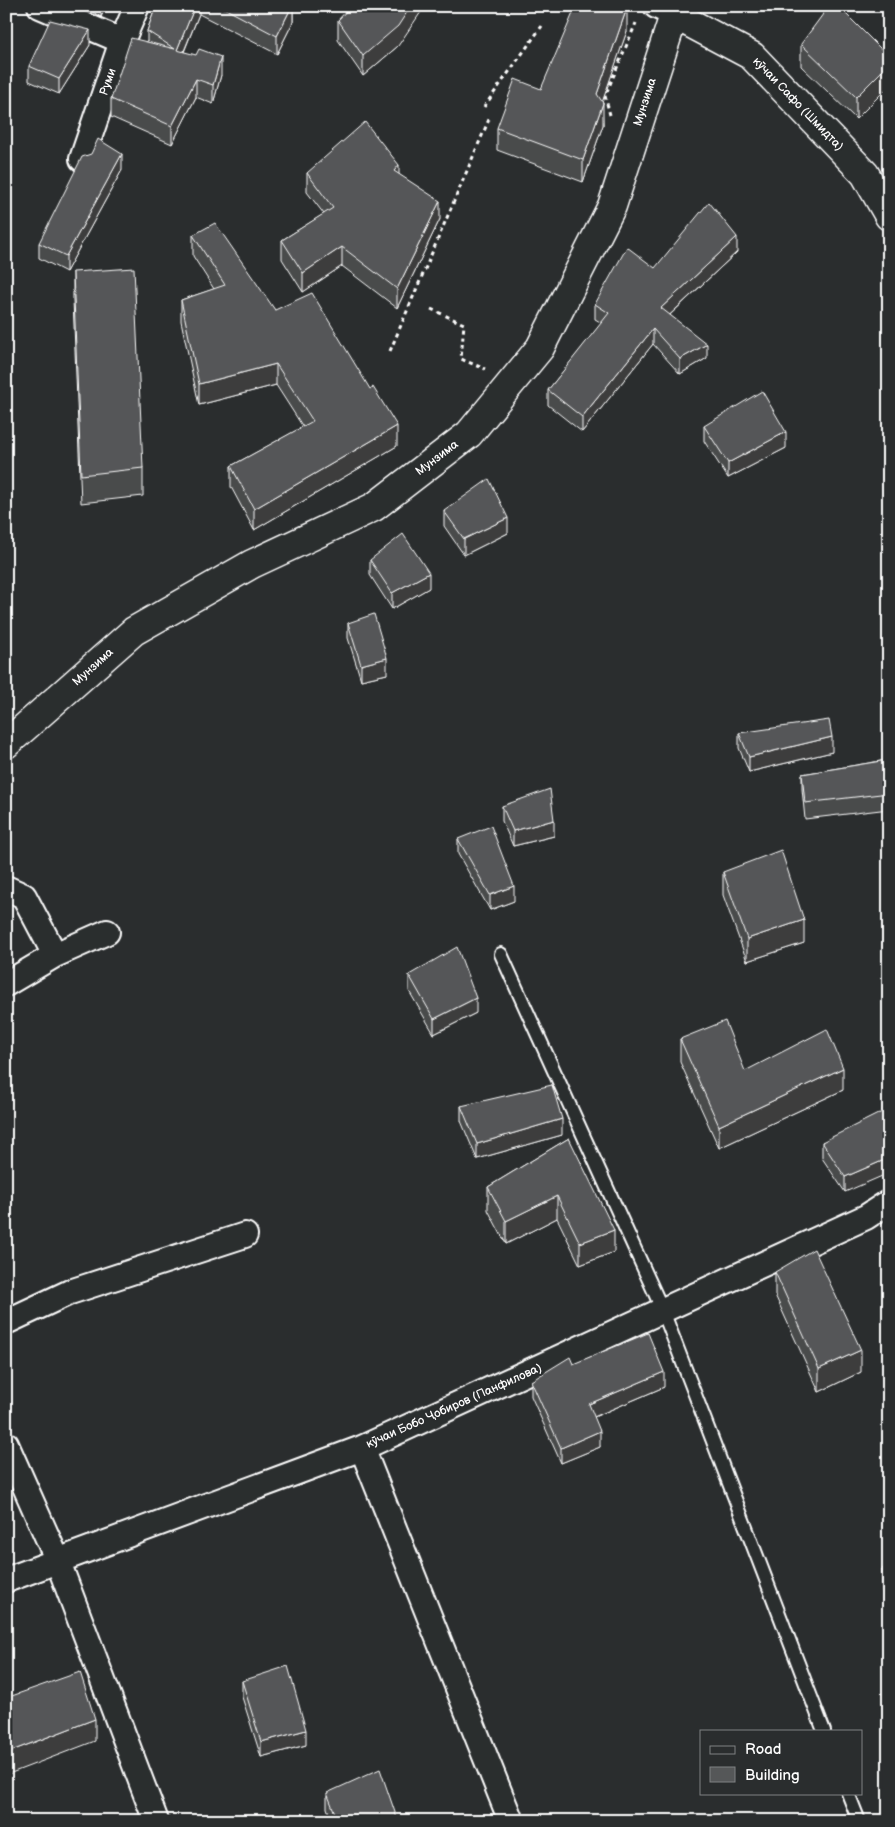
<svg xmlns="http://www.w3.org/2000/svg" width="895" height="1827" font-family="'Balsamiq Sans',sans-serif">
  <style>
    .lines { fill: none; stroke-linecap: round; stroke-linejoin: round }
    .lane-casing { stroke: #fff; stroke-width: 16 }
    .street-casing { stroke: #fff; stroke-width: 28 }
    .secondary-casing { stroke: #fff; stroke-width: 31 }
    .path { stroke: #fff; stroke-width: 3; stroke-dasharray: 4 4; stroke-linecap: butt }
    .lane { stroke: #2a2d2e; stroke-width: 12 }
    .street { stroke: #2a2d2e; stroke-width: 24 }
    .secondary { stroke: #2a2d2e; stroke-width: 28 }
    .wall { fill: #494b4c; stroke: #fff }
    .shaded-wall { fill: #3c3d3e; stroke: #fff }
    .building { fill: #555758; stroke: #fff }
    .labels { text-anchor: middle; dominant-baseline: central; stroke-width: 4; stroke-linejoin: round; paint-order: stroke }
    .street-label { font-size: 12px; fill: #fff; stroke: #2a2d2e }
  </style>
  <rect width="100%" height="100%" fill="#2a2d2e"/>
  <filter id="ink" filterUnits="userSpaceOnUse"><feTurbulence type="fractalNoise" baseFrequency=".02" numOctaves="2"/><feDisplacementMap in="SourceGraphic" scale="10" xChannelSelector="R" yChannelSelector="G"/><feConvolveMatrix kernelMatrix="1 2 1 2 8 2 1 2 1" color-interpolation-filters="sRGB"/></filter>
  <g filter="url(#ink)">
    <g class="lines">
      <defs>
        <path id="lane" d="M 501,954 L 663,1311 L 824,1731
          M 848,1793 L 859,1821"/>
        <path id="street" d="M 40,6 L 122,41
          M 656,6 L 673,14
          M 82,159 L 122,41 L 137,6
          M 6,888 L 24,896 L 55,955
          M 6,984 L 55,955 L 107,932
          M 6,1322 L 70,1292 L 245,1235
          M 6,1444 L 57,1559 L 156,1821
          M 362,1448 L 511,1821
          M 6,1580 L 362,1448 L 866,1217 L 889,1202"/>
        <path id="secondary" d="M 673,14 L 752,56 L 865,174 L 889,216
          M 6,744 L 134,631 L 252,564 L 374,507 L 469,434 L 540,348 L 612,206 L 677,6"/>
      </defs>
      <use href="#lane" class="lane-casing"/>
      <use href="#street" class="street-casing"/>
      <use href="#secondary" class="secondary-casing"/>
      <path class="path" d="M 484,107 L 542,26
        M 610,115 L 605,96 L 636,23
        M 431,309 L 464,324 L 461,359 L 485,369
        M 390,351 L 490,117"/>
      <use href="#lane" class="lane"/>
      <use href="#street" class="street"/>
      <use href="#secondary" class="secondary"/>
    </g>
    <path class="wall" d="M 83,6 L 106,6 L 101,17 Z
      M 156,6 L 293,6 L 293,22 L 277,54 L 199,14 L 184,52 L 221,75 L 213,104 L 196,97 L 172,144 L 111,117 L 111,99 L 147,42 L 147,31 Z
      M 434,6 L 441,6 L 439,10 Z
      M 879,6 L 889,6 L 889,10 Z
      M 338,20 L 398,46 L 363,76 L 338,40 Z
      M 627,31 L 602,102 L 603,125 L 583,182 L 497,150 L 497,128 L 541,89 Z
      M 889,32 L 889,86 L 856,119 L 801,66 L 801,44 L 889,56 Z
      M 90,45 L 59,94 L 29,81 L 29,66 Z
      M 122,170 L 66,272 L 39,258 L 39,243 Z
      M 307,173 L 399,174 L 440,219 L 397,308 L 342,266 L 303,292 L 282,259 L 282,240 L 324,214 L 307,192 Z
      M 193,235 L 275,310 L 397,446 L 254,530 L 231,487 L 231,466 L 303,427 L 276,385 L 199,405 L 181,321 L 181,300 L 214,289 L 193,256 Z
      M 737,252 L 670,315 L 707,358 L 680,374 L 653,344 L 582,432 L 548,405 L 548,390 L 602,323 L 595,319 L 595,304 L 655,268 Z
      M 73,272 L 143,468 L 143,496 L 81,503 L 73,300 Z
      M 704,426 L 786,448 L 728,478 L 704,441 Z
      M 444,511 L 508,533 L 464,555 L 444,526 Z
      M 370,560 L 429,588 L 392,609 L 370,575 Z
      M 348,623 L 387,674 L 361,680 L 348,638 Z
      M 739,733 L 832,752 L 749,772 L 739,748 Z
      M 889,758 L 889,809 L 805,819 L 802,789 L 802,774 L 881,761 Z
      M 502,806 L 554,836 L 513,846 L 502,821 Z
      M 458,839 L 514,901 L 490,910 L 458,854 Z
      M 723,872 L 804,943 L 747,961 L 723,895 Z
      M 409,975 L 476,1013 L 434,1034 L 409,991 Z
      M 680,1039 L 745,1071 L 843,1090 L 719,1148 L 680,1062 Z
      M 461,1106 L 562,1135 L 477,1159 L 461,1121 Z
      M 889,1124 L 845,1192 L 822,1158 L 822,1142 Z
      M 569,1138 L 614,1252 L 580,1265 L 557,1218 L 506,1244 L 488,1210 L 488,1187 Z
      M 775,1272 L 861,1372 L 819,1392 L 775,1295 Z
      M 573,1364 L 664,1387 L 594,1417 L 600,1447 L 561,1463 L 531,1396 L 531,1381 Z
      M 889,1565 L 889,1606 L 882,1591 L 882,1569 Z
      M 242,1681 L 306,1745 L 261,1757 L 242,1697 Z
      M 327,1793 L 398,1821 L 332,1821 L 327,1808 Z"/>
    <path class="shaded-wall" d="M 101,6 L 106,6 L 101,17 Z
      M 195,6 L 199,6 L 199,14 L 177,68 L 177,50 Z
      M 292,6 L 293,6 L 293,22 L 277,54 L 277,36 Z
      M 411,6 L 425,6 L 398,46 L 363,76 L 363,56 Z
      M 627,8 L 627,31 L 597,117 L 597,94 Z
      M 90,30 L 90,45 L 59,94 L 59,79 Z
      M 221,57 L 221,75 L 213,104 L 213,85 Z
      M 889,64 L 889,86 L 856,119 L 856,97 Z
      M 196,79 L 196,97 L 172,144 L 172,126 Z
      M 603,103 L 603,125 L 583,182 L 583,160 Z
      M 122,154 L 122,170 L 66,272 L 66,256 Z
      M 399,165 L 399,183 L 394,171 Z
      M 440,201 L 440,219 L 397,308 L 397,289 Z
      M 737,237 L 737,252 L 661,323 L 661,308 Z
      M 342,247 L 342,266 L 303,292 L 303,273 Z
      M 653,329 L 653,344 L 582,432 L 582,417 Z
      M 707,344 L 707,358 L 680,374 L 680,359 Z
      M 276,364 L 276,385 L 199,405 L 199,384 Z
      M 397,426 L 397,446 L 254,530 L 254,509 Z
      M 786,432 L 786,448 L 728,478 L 728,463 Z
      M 508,518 L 508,533 L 464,555 L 464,539 Z
      M 429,573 L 429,588 L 392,609 L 392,593 Z
      M 387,658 L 387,674 L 361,680 L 361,665 Z
      M 832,737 L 832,752 L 749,772 L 749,757 Z
      M 554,820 L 554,836 L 513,846 L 513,831 Z
      M 514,886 L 514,901 L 490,910 L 490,895 Z
      M 804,920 L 804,943 L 747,961 L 747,939 Z
      M 476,998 L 476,1013 L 434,1034 L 434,1019 Z
      M 843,1068 L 843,1090 L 719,1148 L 719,1126 Z
      M 562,1119 L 562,1135 L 477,1159 L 477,1144 Z
      M 889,1158 L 889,1173 L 845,1192 L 845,1177 Z
      M 557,1196 L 557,1218 L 506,1244 L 506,1221 Z
      M 614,1230 L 614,1252 L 580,1265 L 580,1243 Z
      M 861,1350 L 861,1372 L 819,1392 L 819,1369 Z
      M 664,1372 L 664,1387 L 589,1419 L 589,1404 Z
      M 600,1431 L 600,1447 L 561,1463 L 561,1448 Z
      M 95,1719 L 95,1741 L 6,1775 L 6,1753 Z
      M 306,1730 L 306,1745 L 261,1757 L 261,1742 Z"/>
    <path class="building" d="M 156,6 L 195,6 L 177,50 L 196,55 L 199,49 L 221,57 L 213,85 L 196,79 L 172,126 L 111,99 L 131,38 L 175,49 L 147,31 Z
      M 220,6 L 292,6 L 277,36 Z
      M 351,6 L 411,6 L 398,26 L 363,56 L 338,20 Z
      M 576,6 L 624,6 L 627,8 L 597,94 L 603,103 L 583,160 L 497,128 L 515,79 L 541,89 Z
      M 829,6 L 838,6 L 889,57 L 889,64 L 856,97 L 801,44 Z
      M 50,20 L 90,30 L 59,79 L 29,66 Z
      M 365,122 L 399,165 L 394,171 L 440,201 L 397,289 L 342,247 L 303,273 L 282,240 L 333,208 L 307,173 Z
      M 98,139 L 122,154 L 66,256 L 39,243 L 82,157 L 91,154 Z
      M 709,202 L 737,237 L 661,308 L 707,344 L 680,359 L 653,329 L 582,417 L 548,390 L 609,313 L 595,304 L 627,247 L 655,268 Z
      M 215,223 L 275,310 L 312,293 L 370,389 L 373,387 L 397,426 L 254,509 L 231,466 L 313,421 L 276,364 L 199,384 L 181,300 L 225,285 L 193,235 Z
      M 134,268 L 143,468 L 81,475 L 73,272 Z
      M 762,391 L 786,432 L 728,463 L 704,426 Z
      M 489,479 L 508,518 L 464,539 L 444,511 Z
      M 403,534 L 429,573 L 392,593 L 370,560 Z
      M 374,614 L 387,658 L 361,665 L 348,623 Z
      M 829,720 L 832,737 L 749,757 L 739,733 Z
      M 889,758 L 889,793 L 805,803 L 802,774 L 881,761 Z
      M 550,789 L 554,820 L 513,831 L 502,806 Z
      M 491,826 L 514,886 L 490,895 L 458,839 Z
      M 781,850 L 804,920 L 747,939 L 723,872 Z
      M 457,947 L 476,998 L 434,1019 L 409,975 Z
      M 725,1021 L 745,1071 L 827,1029 L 843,1068 L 719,1126 L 680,1039 Z
      M 552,1085 L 562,1119 L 477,1144 L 461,1106 Z
      M 882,1112 L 889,1124 L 889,1158 L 845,1177 L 822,1142 Z
      M 569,1138 L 614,1230 L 580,1243 L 557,1196 L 506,1221 L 488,1187 Z
      M 814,1249 L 861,1350 L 819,1369 L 775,1272 Z
      M 648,1333 L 664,1372 L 589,1404 L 600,1431 L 561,1448 L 531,1381 L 570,1357 L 573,1364 Z
      M 889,1565 L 889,1584 L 882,1569 Z
      M 288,1666 L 306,1730 L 261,1742 L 242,1681 Z
      M 80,1672 L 95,1719 L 6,1753 L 6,1698 Z
      M 380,1769 L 398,1821 L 338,1821 L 327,1793 Z"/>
  </g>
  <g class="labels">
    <g class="street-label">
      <text transform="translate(108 82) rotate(-71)">Руми</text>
      <text transform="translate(645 102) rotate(-72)">Мунзима</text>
      <text transform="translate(798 104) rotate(46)">кӯчаи Сафо (Шмидта)</text>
      <text transform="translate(437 458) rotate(-37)">Мунзима</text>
      <text transform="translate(93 667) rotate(-42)">Мунзима</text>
      <text transform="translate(454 1406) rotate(-24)">кӯчаи Бобо Ҷобиров (Панфилова)</text>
    </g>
  </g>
  <rect width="895" height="1827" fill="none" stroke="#2a2d2e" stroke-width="25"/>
  <rect x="12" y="12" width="870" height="1802" fill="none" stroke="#fff" stroke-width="2" filter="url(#ink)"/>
  <rect x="700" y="1730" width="162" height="65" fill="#2a2d2e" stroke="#7f8182"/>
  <rect x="710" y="1746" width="25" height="8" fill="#2a2d2e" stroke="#7f8182"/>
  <text x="745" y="1754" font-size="15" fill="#ffffff">Road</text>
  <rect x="710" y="1767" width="25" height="15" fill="#555758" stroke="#7f8182"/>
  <text x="745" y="1780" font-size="15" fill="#ffffff">Building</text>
</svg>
